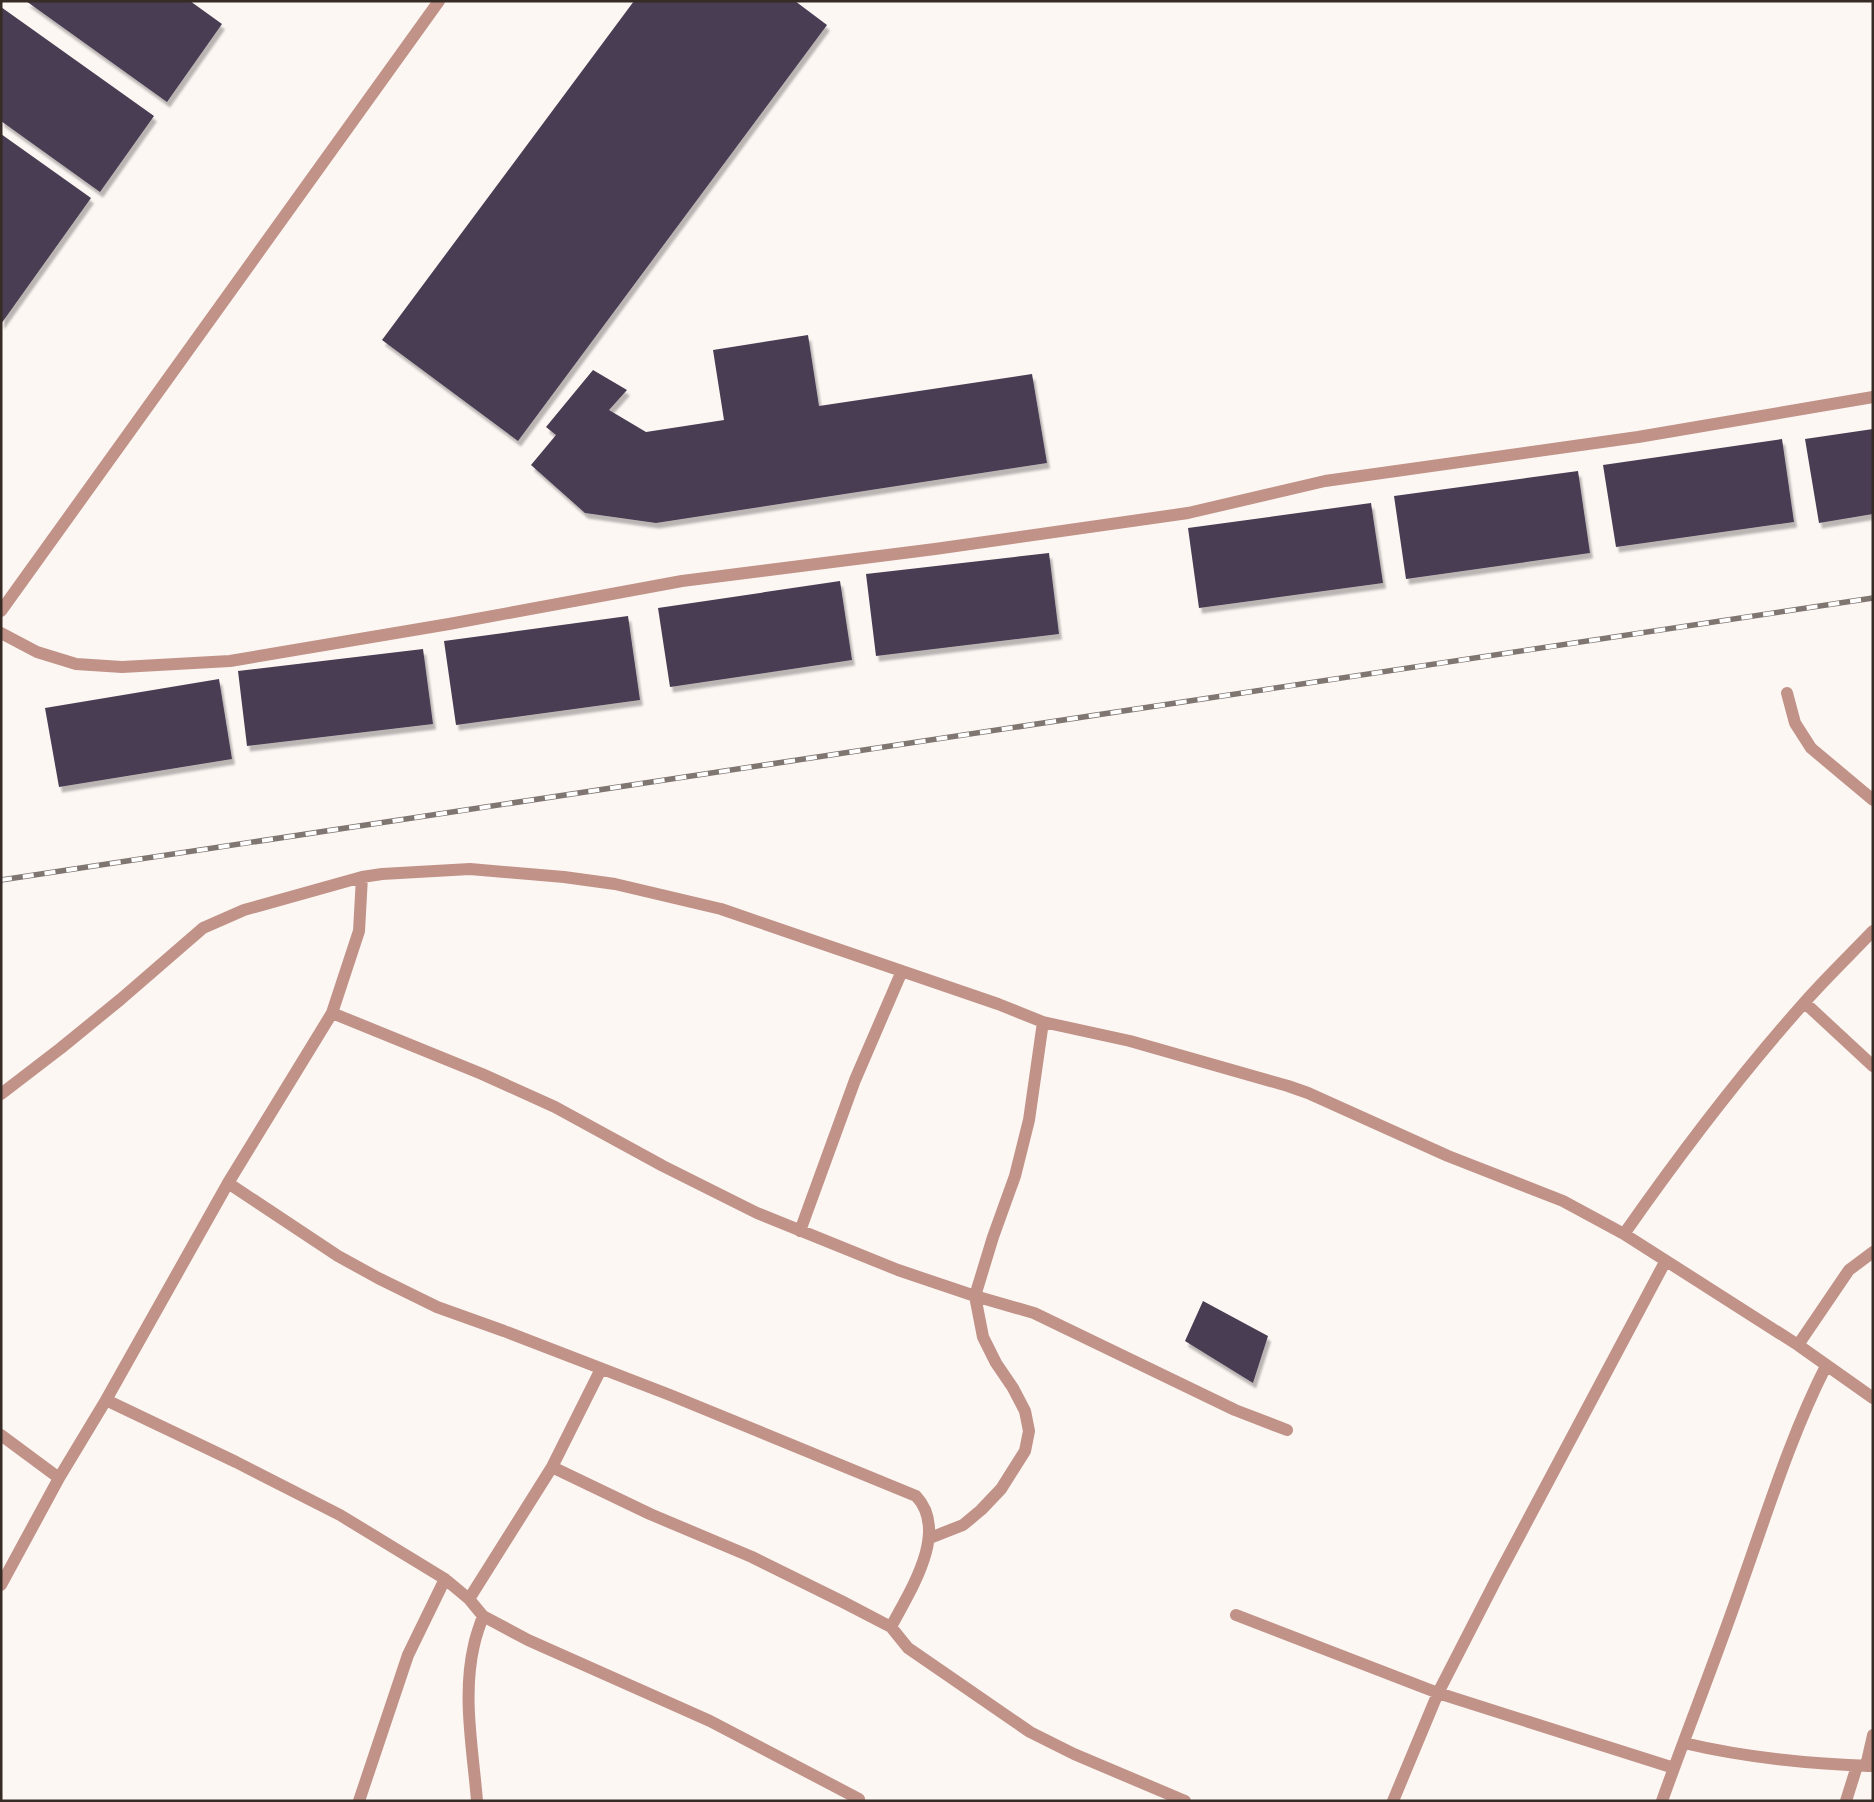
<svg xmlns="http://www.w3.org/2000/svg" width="1874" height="1802" font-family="'PT Sans',sans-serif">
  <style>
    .building { fill: #493d52; filter: url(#shadow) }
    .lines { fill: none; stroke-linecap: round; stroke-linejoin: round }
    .minor { stroke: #c19388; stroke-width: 12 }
    .rail-casing { stroke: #7f7671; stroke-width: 5.5 }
    .rail { stroke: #fff; stroke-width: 4; stroke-dasharray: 11; stroke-linecap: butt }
  </style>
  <defs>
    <filter id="shadow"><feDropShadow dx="3" dy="5.5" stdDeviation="1" flood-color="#0004"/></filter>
  </defs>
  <rect width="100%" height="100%" fill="#fdf7f4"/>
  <path class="building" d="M 26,1 L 190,1 L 222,24 L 167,102 Z
    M 634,1 L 795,1 L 827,25 L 518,441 L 382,340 Z
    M 1,7 L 154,116 L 100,192 L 1,121 Z
    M 1,134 L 91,198 L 1,324 Z
    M 808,335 L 819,406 L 1032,374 L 1047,463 L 656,523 L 585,513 L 531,465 L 556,435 L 546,427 L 593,370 L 627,390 L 609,410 L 646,432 L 724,420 L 713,350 Z
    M 1873,429 L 1873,514 L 1819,523 L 1805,439 Z
    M 1782,439 L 1794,522 L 1616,547 L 1603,465 Z
    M 1578,471 L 1590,553 L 1406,579 L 1394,496 Z
    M 1371,503 L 1383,583 L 1199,608 L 1188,528 Z
    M 1049,553 L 1059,634 L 876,656 L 866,574 Z
    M 840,581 L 852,660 L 670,687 L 658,608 Z
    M 628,616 L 640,700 L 456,725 L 444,641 Z
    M 423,649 L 433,724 L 247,746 L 238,671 Z
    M 219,679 L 232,759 L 59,787 L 45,708 Z
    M 1203,1301 L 1268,1336 L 1253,1383 L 1185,1341 Z"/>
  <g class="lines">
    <path class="minor" d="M 1,611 L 439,1
      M 1,633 L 37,652 L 76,664 L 122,667 L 230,661 L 449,624 L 682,581 L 935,549 L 1188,513 L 1325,481 L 1638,437 L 1873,397
      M 1787,693 L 1795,723 L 1811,748 L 1873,800
      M 1805,1003 L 1873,1066
      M 332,1013 L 482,1074 L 555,1107 L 663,1166 L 757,1213 L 898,1270 L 975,1296 L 1034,1313 L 1235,1410 L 1287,1430
      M 1,1094 L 61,1048 L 121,999 L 203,928 L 244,910 L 362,877 L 382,874 L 470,869 L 564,877 L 615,884 L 721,909 L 998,1004 L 1043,1022 L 1130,1041 L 1288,1086 L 1308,1093 L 1448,1156 L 1563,1201 L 1624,1234 L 1798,1345 L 1873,1398
      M 228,1183 L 338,1256 L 378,1278 L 437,1307 L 504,1331 L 670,1395 L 916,1496 C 950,1532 909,1592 891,1627
      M 800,1231 L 855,1080 L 902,971
      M 1624,1234 C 1680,1154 1739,1076 1804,1003 C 1826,978 1850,955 1873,931
      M 1798,1345 L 1849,1270 L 1873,1252
      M 106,1400 L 236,1462 L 340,1515 L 445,1579 L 469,1599 L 483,1616 L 528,1640 L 710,1721 L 859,1799
      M 1,1435 L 59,1478
      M 552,1467 L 650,1514 L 752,1557 L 843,1602 L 891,1627 L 908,1648 L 1030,1732 L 1074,1754 L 1185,1801
      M 930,1538 L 963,1525 L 981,1510 L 1001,1489 L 1025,1451 L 1029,1431 L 1025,1411 L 1013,1388 L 996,1363 L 983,1337 L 975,1296 L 993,1237 L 1015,1176 L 1029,1120 L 1043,1022
      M 1,1585 L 59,1478 L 106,1400 L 228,1183 L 332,1013 L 359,931 L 362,877
      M 469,1599 L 552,1467 L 601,1369
      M 1236,1615 L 1438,1693 L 1674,1768
      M 1684,1743 C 1747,1758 1808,1764 1873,1766
      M 1866,1766 L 1873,1735
      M 359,1801 L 408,1655 L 445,1579
      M 477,1801 C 473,1750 462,1696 474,1645 C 476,1635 480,1625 483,1616
      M 1393,1801 L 1438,1693 L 1498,1576 L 1665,1262
      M 1662,1801 C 1688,1728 1717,1656 1742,1583 C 1768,1510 1791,1435 1826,1366
      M 1846,1801 L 1857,1766"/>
    <defs>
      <path id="rail" d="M 1,880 L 1873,598"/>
    </defs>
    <use href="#rail" class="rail-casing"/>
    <use href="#rail" class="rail"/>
  </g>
  <rect width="1874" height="1802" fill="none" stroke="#362b25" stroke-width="5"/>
</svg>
